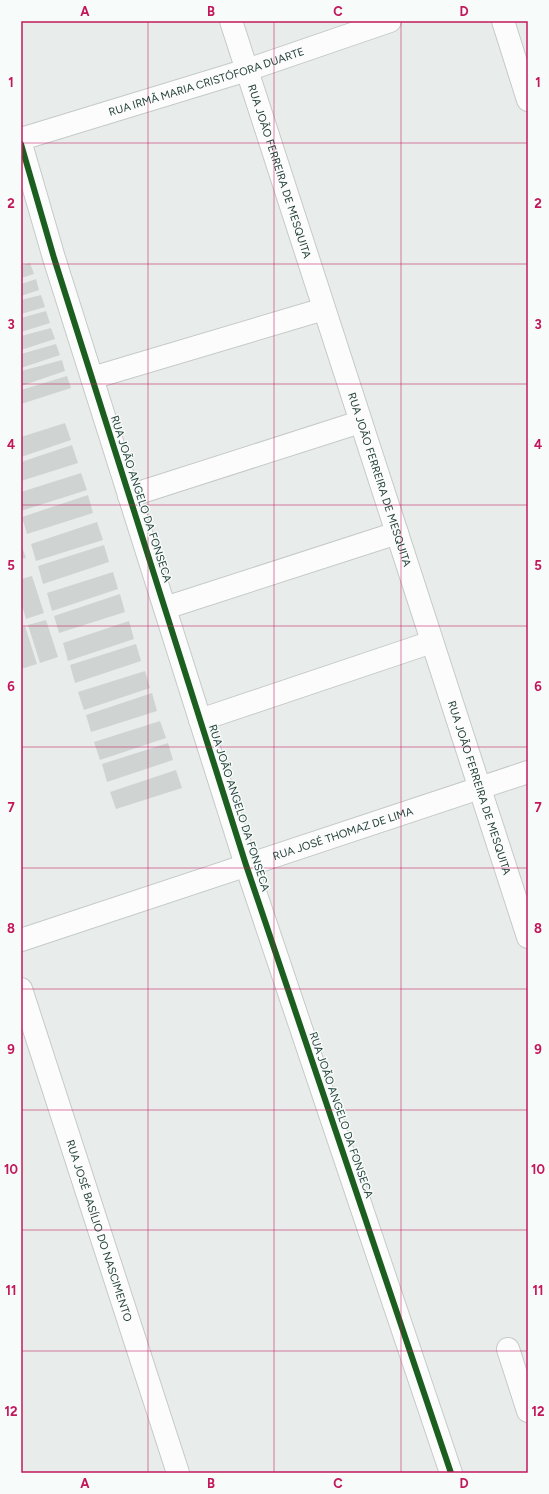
<svg xmlns="http://www.w3.org/2000/svg" width="549" height="1494" font-family="Figtree,sans-serif">
  <style>
    .building { fill: #cfd4d2 }
    .lines { fill: none; stroke-linecap: round; stroke-linejoin: round }
    .minor-casing { stroke: #c5cac8; stroke-width: 24 }
    .minor { stroke: #fcfcfc; stroke-width: 22 }
    .cycleway-casing { stroke: #f7fbf9; stroke-width: 8 }
    .cycleway { stroke: #1b5e20; stroke-width: 6 }
    .grid { fill: none; stroke: #c2185b; stroke-width: 1; stroke-opacity: 0.55 }
    .labels { text-anchor: middle; dominant-baseline: central; stroke-width: 3; stroke-linejoin: round; paint-order: stroke }
    .street-label { font-size: 11px; fill: #24423a; stroke: #f7fbf9 }
    .neatline { fill: none; stroke: #c2185b; stroke-width: 1.5 }
    .grid-label { font-size: 13px; text-anchor: middle; font-weight: bold; fill: #c2185b }
  </style>
  <rect width="100%" height="100%" fill="#e8edeb"/>
  <path class="building" d="M 30,263 L 34,274 L 21,278 L 21,266 Z
    M 36,279 L 39,290 L 21,296 L 21,284 Z
    M 41,295 L 45,307 L 21,314 L 21,300 Z
    M 46,311 L 50,323 L 21,332 L 21,318 Z
    M 51,328 L 55,339 L 21,350 L 21,336 Z
    M 56,344 L 60,355 L 21,368 L 21,354 Z
    M 62,360 L 65,371 L 21,386 L 21,371 Z
    M 67,376 L 71,388 L 21,404 L 21,390 Z
    M 65,423 L 71,440 L 21,457 L 21,437 Z
    M 72,445 L 78,463 L 21,481 L 21,462 Z
    M 81,473 L 87,490 L 21,511 L 21,492 Z
    M 88,495 L 93,513 L 27,534 L 22,517 Z
    M 97,522 L 103,540 L 36,561 L 31,544 Z
    M 21,544 L 26,558 L 21,559 Z
    M 104,545 L 109,562 L 43,584 L 38,566 Z
    M 113,572 L 118,589 L 52,611 L 47,593 Z
    M 32,576 L 44,613 L 26,619 L 21,602 L 21,579 Z
    M 120,594 L 125,612 L 59,633 L 54,616 Z
    M 46,620 L 58,657 L 40,663 L 28,625 Z
    M 129,621 L 134,639 L 68,661 L 63,643 Z
    M 25,626 L 37,664 L 21,669 L 21,628 Z
    M 136,644 L 141,661 L 75,683 L 70,665 Z
    M 145,671 L 150,688 L 84,710 L 78,692 Z
    M 152,693 L 157,711 L 91,732 L 86,715 Z
    M 160,721 L 166,738 L 100,760 L 94,742 Z
    M 168,743 L 173,760 L 107,782 L 102,764 Z
    M 176,770 L 182,788 L 116,809 L 110,792 Z"/>
  <g class="lines">
    <defs>
      <g id="minor">
        <path id="s1" d="M 231,21 L 528,937"/>
        <path d="M 503,21 L 528,100"/>
        <path id="s2" d="M 21,139 L 247,70 L 390,21"/>
        <path d="M 21,144 L 54,258 L 246,865 L 451,1473"/>
        <path d="M 92,378 L 324,309"/>
        <path d="M 129,496 L 360,422"/>
        <path d="M 165,608 L 397,533"/>
        <path d="M 200,720 L 432,642"/>
        <path id="s3" d="M 21,940 L 528,772"/>
        <path id="s4" d="M 21,989 L 178,1473"/>
        <path d="M 508,1349 L 528,1411"/>
      </g>
    </defs>
    <use href="#minor" class="minor-casing"/>
    <use href="#minor" class="minor"/>
    <defs>
      <path id="cycleway" d="M 21,144 L 54,258 L 246,865 L 451,1473"/>
    </defs>
    <use href="#cycleway" class="cycleway-casing"/>
    <use href="#cycleway" class="cycleway"/>
  </g>
  <path class="grid" d="M 148,21 L 148,1473M 274,21 L 274,1473M 401,21 L 401,1473M 21,143 L 528,143M 21,264 L 528,264M 21,384 L 528,384M 21,505 L 528,505M 21,626 L 528,626M 21,747 L 528,747M 21,868 L 528,868M 21,989 L 528,989M 21,1110 L 528,1110M 21,1230 L 528,1230M 21,1351 L 528,1351"/>
  <g class="labels">
    <g class="street-label">
      <text stroke="none"><textPath href="#s2" startOffset="194">RUA IRMÃ MARIA CRISTÓFORA DUARTE</textPath></text>
      <text stroke="none"><textPath href="#s1" startOffset="158">RUA JOÃO FERREIRA DE MESQUITA</textPath></text>
      <text stroke="none"><textPath href="#s1" startOffset="482">RUA JOÃO FERREIRA DE MESQUITA</textPath></text>
      <text transform="translate(141 499) rotate(72)">RUA JOÃO ANGELO DA FONSECA</text>
      <text stroke="none"><textPath href="#s1" startOffset="806">RUA JOÃO FERREIRA DE MESQUITA</textPath></text>
      <text transform="translate(239 808) rotate(72)">RUA JOÃO ANGELO DA FONSECA</text>
      <text stroke="none"><textPath href="#s3" startOffset="339">RUA JOSÉ THOMAZ DE LIMA</textPath></text>
      <text transform="translate(341 1115) rotate(71)">RUA JOÃO ANGELO DA FONSECA</text>
      <text stroke="none"><textPath href="#s4" startOffset="254">RUA JOSÉ BASÍLIO DO NASCIMENTO</textPath></text>
    </g>
  </g>
  <rect width="549" height="1494" fill="none" stroke="#f7fbf9" stroke-width="44"/>
  <rect x="22" y="22" width="505" height="1450" class="neatline"/>
  <g class="grid-label">
    <text x="85" y="16">A</text>
    <text x="211" y="16">B</text>
    <text x="338" y="16">C</text>
    <text x="464" y="16">D</text>
    <text x="11" y="87">1</text>
    <text x="538" y="87">1</text>
    <text x="11" y="208">2</text>
    <text x="538" y="208">2</text>
    <text x="11" y="329">3</text>
    <text x="538" y="329">3</text>
    <text x="11" y="449">4</text>
    <text x="538" y="449">4</text>
    <text x="11" y="570">5</text>
    <text x="538" y="570">5</text>
    <text x="11" y="691">6</text>
    <text x="538" y="691">6</text>
    <text x="11" y="812">7</text>
    <text x="538" y="812">7</text>
    <text x="11" y="933">8</text>
    <text x="538" y="933">8</text>
    <text x="11" y="1054">9</text>
    <text x="538" y="1054">9</text>
    <text x="11" y="1174">10</text>
    <text x="538" y="1174">10</text>
    <text x="11" y="1295">11</text>
    <text x="538" y="1295">11</text>
    <text x="11" y="1416">12</text>
    <text x="538" y="1416">12</text>
    <text x="85" y="1488">A</text>
    <text x="211" y="1488">B</text>
    <text x="338" y="1488">C</text>
    <text x="464" y="1488">D</text>
  </g>
</svg>
